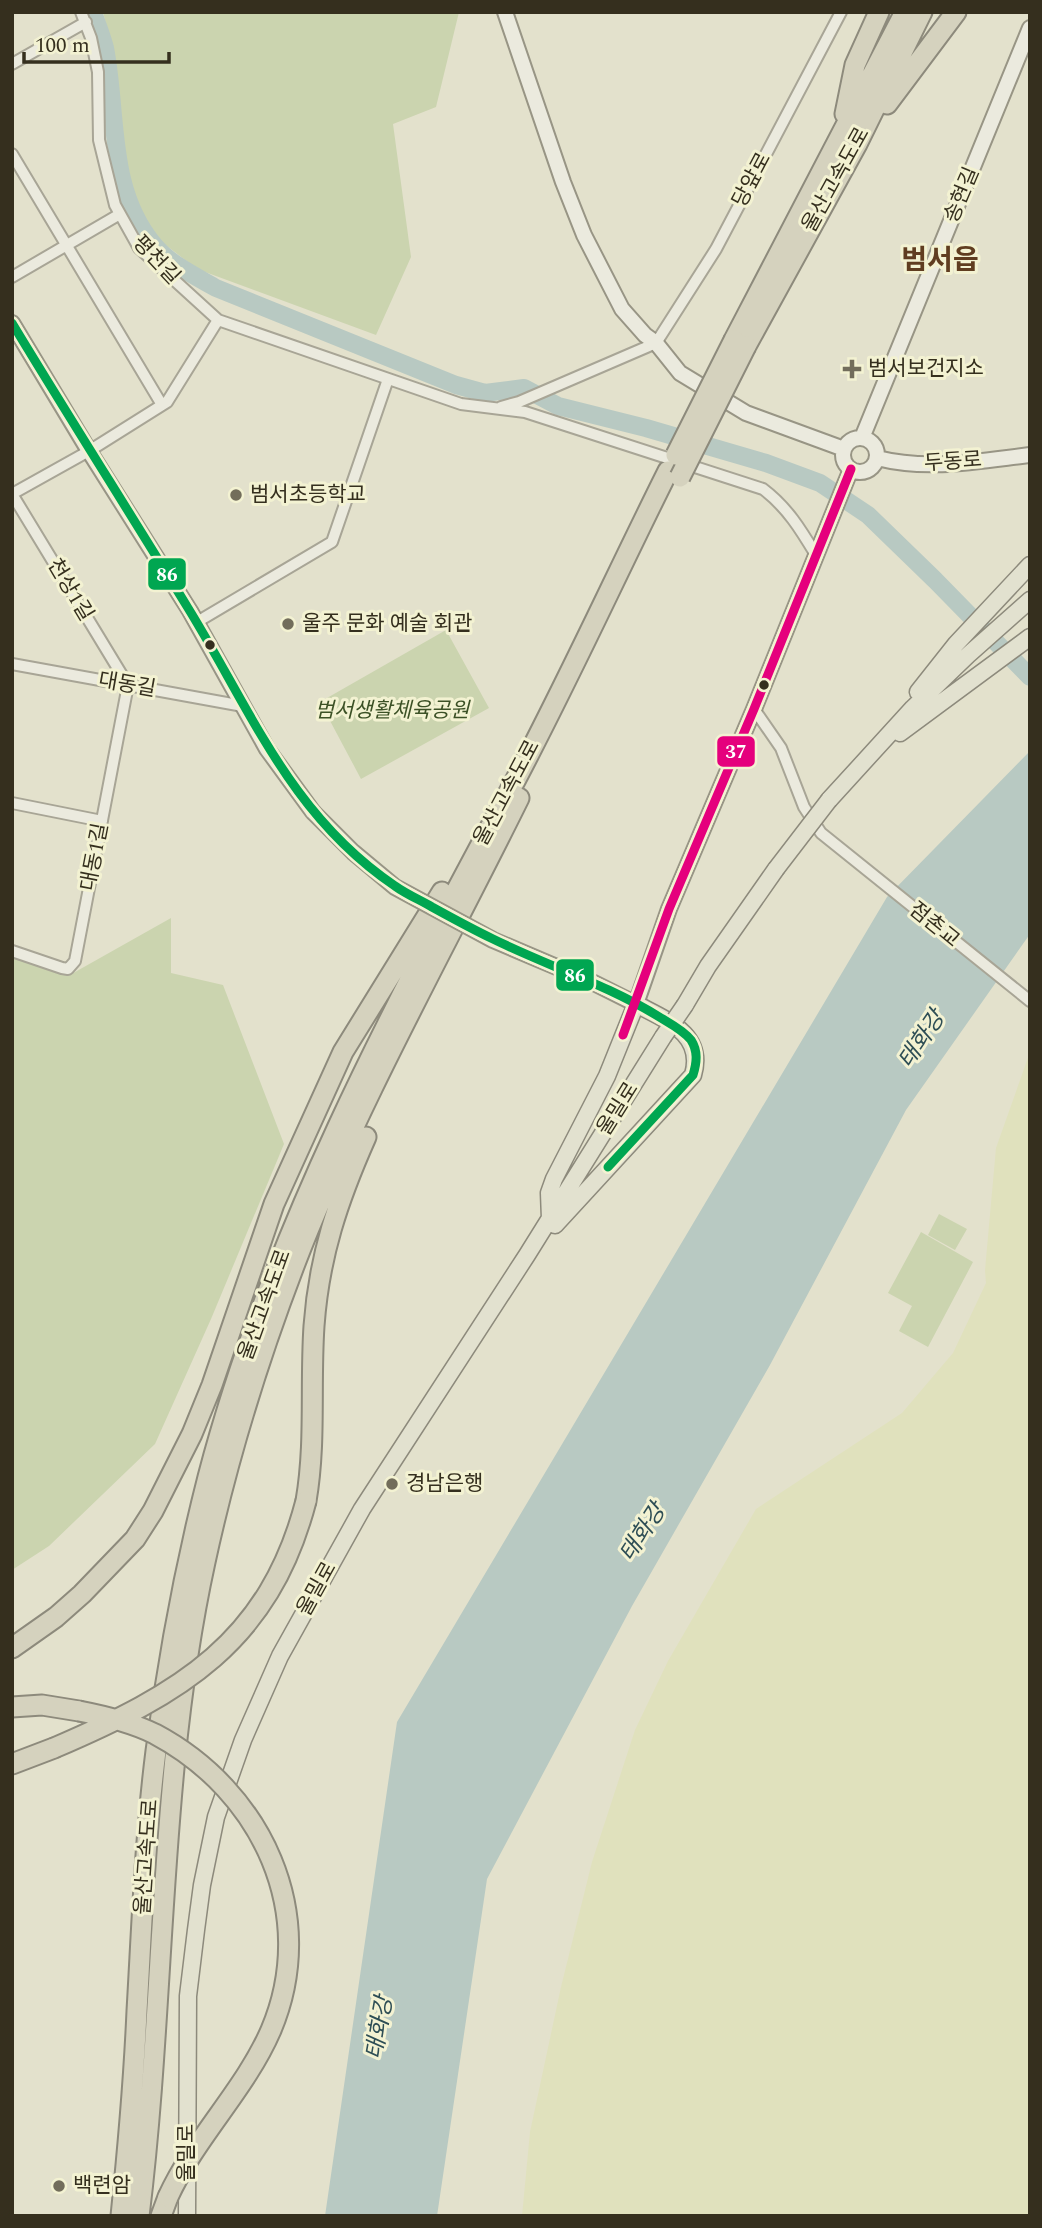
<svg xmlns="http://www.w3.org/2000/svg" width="1042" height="2228" font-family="Spectral,'Noto Sans KR',serif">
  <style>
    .farmland { fill: #e0e1bd }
    .green { fill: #cbd4af }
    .water { fill: #b8c9c2 }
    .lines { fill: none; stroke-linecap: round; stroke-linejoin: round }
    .river { stroke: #b8c9c2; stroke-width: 18 }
    .street-casing { stroke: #a8a596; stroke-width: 14 }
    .secondary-casing { stroke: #989585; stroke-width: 18 }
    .primary-casing { stroke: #8d8a7c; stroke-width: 19 }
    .highway-casing { stroke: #8d8a7c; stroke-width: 23 }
    .street { stroke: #ebeade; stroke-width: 10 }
    .secondary { stroke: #ebeade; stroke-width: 14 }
    .primary { stroke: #e2e1cf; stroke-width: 16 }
    .highway { stroke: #d5d2be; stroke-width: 19 }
    .secondary-bridge-casing { stroke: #989585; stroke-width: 18; stroke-linecap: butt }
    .primary-bridge-casing { stroke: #8d8a7c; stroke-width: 19; stroke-linecap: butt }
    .highway-bridge-casing { stroke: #8d8a7c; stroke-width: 23; stroke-linecap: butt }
    .secondary-bridge { stroke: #ebeade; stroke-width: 14 }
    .primary-bridge { stroke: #e2e1cf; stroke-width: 16 }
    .highway-bridge { stroke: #d5d2be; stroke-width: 19 }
    .bus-1-casing { stroke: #f3f2d2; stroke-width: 14 }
    .bus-2-casing { stroke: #f3f2d2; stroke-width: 14 }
    .bus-1 { stroke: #00a651; stroke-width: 9 }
    .bus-2 { stroke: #e5007d; stroke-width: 9 }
    .poi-dot { fill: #726d5b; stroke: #f3f2d2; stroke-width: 2.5 }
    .bus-dot { fill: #352f1e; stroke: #f3f2d2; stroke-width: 2.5 }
    .labels { text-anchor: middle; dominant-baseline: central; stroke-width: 6; stroke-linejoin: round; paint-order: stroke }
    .street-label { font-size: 21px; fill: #352f1e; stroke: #f3f2d2 }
    .poi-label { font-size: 21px; fill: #352f1e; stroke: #f3f2d2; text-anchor: start }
    .park-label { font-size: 21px; font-style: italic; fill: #3c5126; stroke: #f3f2d2 }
    .water-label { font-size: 23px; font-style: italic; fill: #2e4e55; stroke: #f3f2d2 }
    .district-label { font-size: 28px; font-weight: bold; fill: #603d20; stroke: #f3f2d2 }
    .line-badge { stroke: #f3f2d2; stroke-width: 2.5 }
    .badge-label { font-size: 19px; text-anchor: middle; font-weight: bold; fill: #fff }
  </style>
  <rect width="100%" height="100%" fill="#e3e1cc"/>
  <path class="farmland" d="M 1030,1052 L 1030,2216 L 522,2216 L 530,2132 L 561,1987 L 592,1862 L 635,1730 L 668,1661 L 756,1509 L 902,1413 L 953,1353 L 986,1283 L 985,1270 L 996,1148 Z"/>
  <path class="green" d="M 103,12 L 459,12 L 436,107 L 393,124 L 411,257 L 376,335 L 197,269 L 146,230 L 121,166 L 113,52 Z
    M 446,630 L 489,708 L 361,779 L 320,702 Z
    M 171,918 L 171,973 L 223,985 L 284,1144 L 211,1319 L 155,1444 L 49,1546 L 12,1570 L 12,957 L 68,976 Z
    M 939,1214 L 967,1229 L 955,1250 L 928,1235 Z
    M 921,1232 L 973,1262 L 928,1347 L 899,1331 L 912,1306 L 888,1293 Z"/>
  <path class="water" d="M 1030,751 L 1030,934 L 906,1110 L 770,1365 L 632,1606 L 487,1879 L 437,2216 L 325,2216 L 397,1722 L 887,897 Z"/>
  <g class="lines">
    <path class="river" d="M 93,12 C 97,24 102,36 105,48 C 118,115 107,189 154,245 C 170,264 195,276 216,288 L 456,385 L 485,393 L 524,388 L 558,406 L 646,428 L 766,463 L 820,483 L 868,515 L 935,580 L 1030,677"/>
    <defs>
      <path id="street" d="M 81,12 L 91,38 L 98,72 L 99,140 L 115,205 L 139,248 L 218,320 L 461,404 L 525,412 L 763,489 C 787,507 801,530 816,555
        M 12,64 L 86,22
        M 12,154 L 162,405
        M 12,277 L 120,214
        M 501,407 L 519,402 L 656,343 L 716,249 L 841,12
        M 12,494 L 128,685 L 75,961 L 68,969 L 62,968 L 12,951
        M 12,494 L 89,451 L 167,402 L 218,320
        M 197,622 L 332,542 L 388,379
        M 12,664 L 243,706
        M 754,709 L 781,748 L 804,807 L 821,833 L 1030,1001
        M 12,803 L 102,821"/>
      <path id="secondary" d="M 505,12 L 563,182 L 584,235 L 622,309 L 645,335 L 656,343 L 680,373 L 746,413 L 844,449
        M 12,323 L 89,451 L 190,611 L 267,749 L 313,812
        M 862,438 L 1030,28
        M843 455a17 17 0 1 1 34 0a17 17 0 1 1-34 0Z
        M 877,458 C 928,471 979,461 1030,455
        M 592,982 L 636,1004 L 669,909 L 754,709 L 851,469"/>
      <path id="primary" d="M 918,692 L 956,644 L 1030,565
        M 900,733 L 1030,637
        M 829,800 L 913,708 L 968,655 L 1030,600
        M 685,1005 L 708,966 L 776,869
        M 550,1219 L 549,1193 L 554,1179 L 607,1076 L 636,1004 C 666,1020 705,1034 693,1075 L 555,1225
        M 187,2216 L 188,1996 L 196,1930 L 202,1885 L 216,1817 L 243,1740 L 280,1656 L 362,1509 L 527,1255 L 663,1037"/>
      <path id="highway" d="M 887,104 L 956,12
        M 845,114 L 855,65 L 879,12
        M 734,340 L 905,12
        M 746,346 L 857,144 L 922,12
        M 306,1501 C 316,1443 310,1385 314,1326 C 319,1256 338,1200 366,1137
        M 12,1648 L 56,1617 L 82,1594 L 135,1539 L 153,1511 L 192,1434 L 212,1385 L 274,1204 L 343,1052 L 442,892
        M 12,1707 L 42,1705 L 79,1711
        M 12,1764 L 54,1748
        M 121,2216 C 128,2148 134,2080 137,2011 C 142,1925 145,1838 156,1751 C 168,1659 185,1567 208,1477 C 271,1236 390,1014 507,796 C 564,690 614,579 668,471
        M 139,2216 C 166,1998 158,1777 205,1562 C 228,1456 261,1350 301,1248 C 362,1095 446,946 519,798
        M 161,2216 L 168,2197"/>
    </defs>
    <use href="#street" class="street-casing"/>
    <use href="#secondary" class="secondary-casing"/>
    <use href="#primary" class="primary-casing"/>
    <use href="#highway" class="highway-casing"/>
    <use href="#street" class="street"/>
    <use href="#secondary" class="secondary"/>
    <use href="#primary" class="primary"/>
    <use href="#highway" class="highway"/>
    <defs>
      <path id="secondary-bridge" d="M 313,812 L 353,852 L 395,887 L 493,940 L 592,982"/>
      <path id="primary-bridge" d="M 776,869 L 829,800
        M 663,1037 L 685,1005"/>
      <path id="highway-bridge" d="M 676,455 L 734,340
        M 680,477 L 746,346
        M 79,1711 C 105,1716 131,1722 155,1734 C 262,1791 320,1914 271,2030 C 245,2090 196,2136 168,2197
        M 54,1748 C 180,1694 269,1643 306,1501"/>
    </defs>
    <use href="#secondary-bridge" class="secondary-bridge-casing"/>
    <use href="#primary-bridge" class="primary-bridge-casing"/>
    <use href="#highway-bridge" class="highway-bridge-casing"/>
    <use href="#secondary-bridge" class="secondary-bridge"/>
    <use href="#primary-bridge" class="primary-bridge"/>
    <use href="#highway-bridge" class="highway-bridge"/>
    <defs>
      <path id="bus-1" d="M 12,323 C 70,419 130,513 188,608 C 251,710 290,815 395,886 C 406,894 420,900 432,907 C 452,918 472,929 493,939 C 548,966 608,985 661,1018 C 671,1024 683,1030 691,1040 C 698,1051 697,1062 693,1075 L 608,1167"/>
      <path id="bus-2" d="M 623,1035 L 669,909 L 754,709 L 851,469"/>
    </defs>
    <use href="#bus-1" class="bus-1-casing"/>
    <use href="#bus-2" class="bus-2-casing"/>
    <use href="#bus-1" class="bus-1"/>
    <use href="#bus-2" class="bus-2"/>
  </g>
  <g class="poi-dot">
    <path d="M848.5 358.5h7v7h7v7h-7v7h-7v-7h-7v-7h7z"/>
    <circle cx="236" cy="495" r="7"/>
    <circle cx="288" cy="624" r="7"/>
    <circle cx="392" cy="1484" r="7"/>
    <circle cx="59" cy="2186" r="7"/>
  </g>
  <g class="bus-dot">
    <circle cx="210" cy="645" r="6"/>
    <circle cx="764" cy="685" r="6"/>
  </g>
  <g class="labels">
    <g class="street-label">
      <text transform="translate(752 180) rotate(-62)">당앞로</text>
      <text transform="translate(836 180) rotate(-61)">울산고속도로</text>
      <text transform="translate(962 195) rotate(-67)">송현길</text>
      <text transform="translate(156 260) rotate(47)">평천길</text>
      <text transform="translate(953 462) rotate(-4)">두동로</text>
      <text transform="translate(70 590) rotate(59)">천상1길</text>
      <text transform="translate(127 685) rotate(10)">대동길</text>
      <text transform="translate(507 793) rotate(-62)">울산고속도로</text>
      <text transform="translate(95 857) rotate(-79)">대동1길</text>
      <text transform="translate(934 925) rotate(39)">점촌교</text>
      <text transform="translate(618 1109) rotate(-58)">울밀로</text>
      <text transform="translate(265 1305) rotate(-70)">울산고속도로</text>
      <text transform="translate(317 1589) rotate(-61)">울밀로</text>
      <text transform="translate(147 1857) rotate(-86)">울산고속도로</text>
      <text transform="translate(187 2153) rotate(-90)">울밀로</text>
    </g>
    <g class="poi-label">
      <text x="868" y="369">범서보건지소</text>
      <text x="250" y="495">범서초등학교</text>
      <text x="302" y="624">울주 문화 예술 회관</text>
      <text x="406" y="1484">경남은행</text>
      <text x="73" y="2186">백련암</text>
    </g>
    <g class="park-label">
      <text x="392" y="711">범서생활체육공원</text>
    </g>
    <g class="water-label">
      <text transform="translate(922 1040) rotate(-56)">태화강</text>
      <text transform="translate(643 1533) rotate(-57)">태화강</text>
      <text transform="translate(380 2028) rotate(-80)">태화강</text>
    </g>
    <g class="district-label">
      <text x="940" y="260">범서읍</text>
    </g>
  </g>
  <g class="line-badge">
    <rect x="147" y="557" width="40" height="34" rx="7" fill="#00a651"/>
    <rect x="716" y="735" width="40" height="33" rx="7" fill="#e5007d"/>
    <rect x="555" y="958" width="40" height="34" rx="7" fill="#00a651"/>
  </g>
  <g class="badge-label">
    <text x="167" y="581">86</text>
    <text x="736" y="758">37</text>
    <text x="575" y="982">86</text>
  </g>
  <rect width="1042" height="2228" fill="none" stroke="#352f1e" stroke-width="28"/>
  <path d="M24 52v10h145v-10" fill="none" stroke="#352f1e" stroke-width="3.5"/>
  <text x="35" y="52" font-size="21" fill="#352f1e" stroke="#f3f2d2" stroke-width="5" paint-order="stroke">100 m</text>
</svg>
